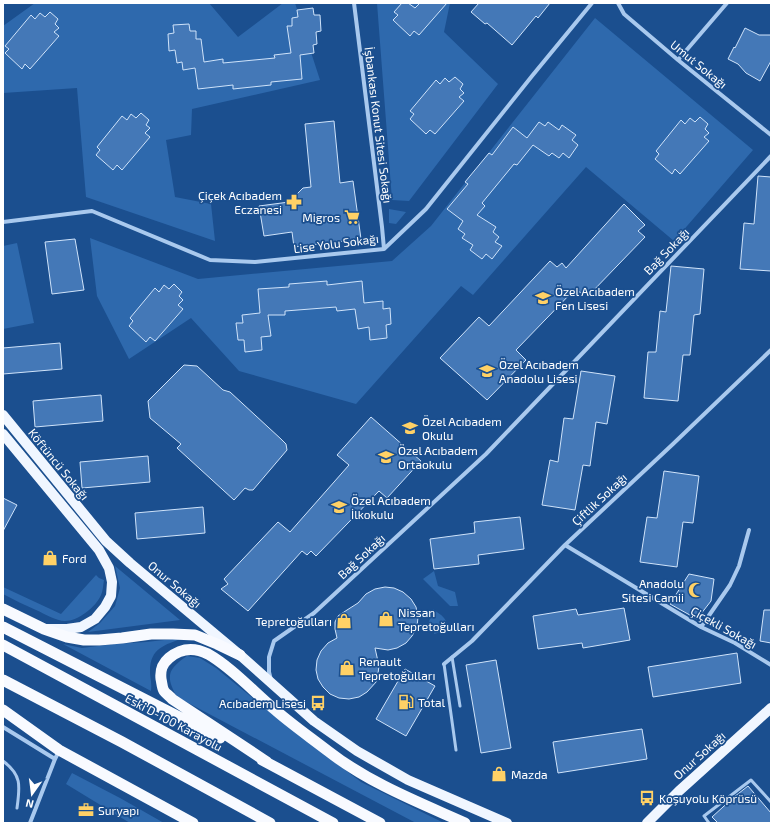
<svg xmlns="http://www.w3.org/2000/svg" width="774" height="826" font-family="'Exo 2',sans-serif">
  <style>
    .green { fill: #2e69ad }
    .building { fill: #4478b7; stroke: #cfe3fa }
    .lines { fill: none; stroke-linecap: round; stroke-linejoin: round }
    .service { stroke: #a9c9ee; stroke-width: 3 }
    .minor { stroke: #a9c9ee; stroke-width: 4 }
    .primary { stroke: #f0f6ff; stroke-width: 10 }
    .trunk { stroke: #f8faff; stroke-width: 11 }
    .labels { text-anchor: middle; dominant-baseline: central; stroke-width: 3.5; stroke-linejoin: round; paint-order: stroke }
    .street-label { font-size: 12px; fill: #fff; stroke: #1b4f8f }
    .poi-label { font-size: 12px; fill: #fff; stroke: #1b4f8f; text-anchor: start }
  </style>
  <rect width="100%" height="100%" fill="#1b4f8f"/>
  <path class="green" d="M 35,3 L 209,3 L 238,37 L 283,3 L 295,3 L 320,80 L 192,109 L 191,135 L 166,140 L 175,197 L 211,204 L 215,241 L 86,197 L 77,88 L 3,93 L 3,26 Z
    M 377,3 L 450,3 L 444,32 L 498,84 L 409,201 L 392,200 Z
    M 595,18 L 753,150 L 674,241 L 586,167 L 473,295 L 461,286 L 356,404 L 239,371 L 191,318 L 129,359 L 97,296 L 90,238 L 198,279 L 392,261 L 431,226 Z
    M 389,209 L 406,212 L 396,224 L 389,223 Z
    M 17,243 L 34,323 L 3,329 L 3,246 Z
    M 115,566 L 180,620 L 88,632 L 100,623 L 115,606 L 120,588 Z
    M 434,571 L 438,586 L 455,592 L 458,606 L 450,606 L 423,579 Z
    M 96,575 L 99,578 L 104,580 C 103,585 103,591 101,595 C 96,607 78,621 65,621 C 56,621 45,614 36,610 C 25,605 14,600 3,594 L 3,587 L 61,614 Z
    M 433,609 C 436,612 441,614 444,618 C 451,626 441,632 434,634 L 436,626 L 434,624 L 429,622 Z
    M 183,638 C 165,645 150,648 150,671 C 150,679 152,682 151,691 L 63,644 L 82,648 L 114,644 L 146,642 Z
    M 187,656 L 200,658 L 216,668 L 276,717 L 361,782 L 444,823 L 416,823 L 177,697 C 165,676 168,669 187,656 Z
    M 72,773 L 120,798 L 164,823 L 130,823 L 66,784 Z"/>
  <path class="building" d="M 402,3 L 408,3 L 415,8 L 420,3 L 447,3 L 419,35 L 414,31 L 410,36 L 393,20 L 398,15 L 394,12 Z
    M 479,3 L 550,3 L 538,18 L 536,16 L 512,45 L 487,23 L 485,24 L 471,12 Z
    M 313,8 L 314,15 L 320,15 L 321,31 L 316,32 L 317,44 L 313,45 L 314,53 L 300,55 L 302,79 L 271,82 L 271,85 L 233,89 L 233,85 L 198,89 L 195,68 L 183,70 L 182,62 L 177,63 L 175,50 L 169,51 L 168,34 L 174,33 L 173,25 L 189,24 L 190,31 L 196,31 L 196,39 L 201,39 L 204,62 L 223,59 L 223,63 L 275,58 L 274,55 L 291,53 L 287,26 L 292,26 L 292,18 L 298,17 L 297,10 Z
    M 50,12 L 58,19 L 55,24 L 59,28 L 54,32 L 59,36 L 30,69 L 25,64 L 22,69 L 5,53 L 9,49 L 5,46 L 31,15 L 35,19 L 40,13 L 45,17 Z
    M 745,28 L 759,35 L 771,35 L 771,61 L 760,81 L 746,73 L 738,64 L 728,59 L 734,47 L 735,48 Z
    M 455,77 L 463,84 L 460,89 L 464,93 L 459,97 L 464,101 L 435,134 L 430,130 L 426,134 L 410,119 L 414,114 L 410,111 L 436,80 L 440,84 L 445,78 L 449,82 Z
    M 141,113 L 149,120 L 146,125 L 150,128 L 145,133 L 150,137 L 122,170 L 117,165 L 113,170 L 96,155 L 100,150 L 97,147 L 122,116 L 127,120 L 131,114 L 136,118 Z
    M 700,117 L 708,124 L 705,129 L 709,133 L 704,137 L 709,141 L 680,174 L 675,169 L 672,174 L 655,159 L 659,154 L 656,151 L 681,120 L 685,124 L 690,118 L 695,122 Z
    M 334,121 L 340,183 L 353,181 L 361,239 L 294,247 L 292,232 L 264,236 L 259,206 L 289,202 L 303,188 L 311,187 L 305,124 Z
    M 539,122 L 545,126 L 548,122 L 559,130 L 562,125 L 576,135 L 572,140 L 578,145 L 569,158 L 563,153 L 559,158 L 552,153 L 549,156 L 533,145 L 517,165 L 514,164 L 482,203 L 485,206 L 477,215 L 496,227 L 493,232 L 499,237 L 495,242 L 502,246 L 492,259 L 486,254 L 482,259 L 470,250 L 473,245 L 462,238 L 465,234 L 458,229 L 463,221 L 447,209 L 468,184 L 465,182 L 489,153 L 492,155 L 513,127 L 527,138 Z
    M 758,176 L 771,177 L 771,271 L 740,269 L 744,223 L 754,224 Z
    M 624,204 L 645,225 L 638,231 L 645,237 L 590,294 L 584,290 L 581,293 L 575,289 L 516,350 L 526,360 L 487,400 L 440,358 L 479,317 L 489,326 L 550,261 L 557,267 L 562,263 L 566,268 Z
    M 75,239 L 84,290 L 52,294 L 45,242 Z
    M 671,266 L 704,269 L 700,314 L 694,315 L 690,355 L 683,355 L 678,401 L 644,398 L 648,352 L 656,352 L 660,311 L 666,312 Z
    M 327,281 L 327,285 L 362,281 L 364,303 L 383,301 L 383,309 L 390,308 L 391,324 L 386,325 L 387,338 L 370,340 L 369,327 L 358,329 L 355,309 L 337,311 L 336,307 L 285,311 L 285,315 L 268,315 L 271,336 L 261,337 L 262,350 L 245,352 L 244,340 L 238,340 L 236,323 L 243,323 L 242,315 L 260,313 L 258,289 L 289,287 L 289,284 Z
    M 174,284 L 182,292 L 179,296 L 183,300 L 178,305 L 183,309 L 155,341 L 150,337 L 146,342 L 129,326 L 133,321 L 130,318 L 155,288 L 159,292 L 164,285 L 169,289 Z
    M 60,343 L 62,369 L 3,374 L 3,348 Z
    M 184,365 L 197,366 L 223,390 L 230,392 L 281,439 L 286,444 L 287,450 L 253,490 L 249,490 L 245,488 L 234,500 L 177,448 L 181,444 L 150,418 L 148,401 Z
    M 581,371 L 615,376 L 607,424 L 596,422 L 590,466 L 583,465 L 575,510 L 542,505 L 550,460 L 558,462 L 564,418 L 573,419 Z
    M 101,395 L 103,421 L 35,427 L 33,401 Z
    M 371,417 L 421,461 L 387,498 L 379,491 L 316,556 L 311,551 L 307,555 L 302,551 L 248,611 L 221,589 L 228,584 L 224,579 L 278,522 L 290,532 L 349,465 L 337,455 Z
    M 148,456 L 150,482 L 82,488 L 80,462 Z
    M 664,471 L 699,476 L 693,523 L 683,522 L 677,567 L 640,562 L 647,517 L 657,518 Z
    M 3,498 L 17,505 L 3,531 Z
    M 203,507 L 205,533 L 137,539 L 135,513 Z
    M 520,517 L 524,549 L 478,555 L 479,564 L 434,569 L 430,539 L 475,533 L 474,522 Z
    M 689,574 L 714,579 L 711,601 L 697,619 L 670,604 Z
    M 385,587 L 394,588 L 403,592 L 411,599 L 416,607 L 418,617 L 417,627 L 412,636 L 406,643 L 397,648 L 388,650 L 375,648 L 379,666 L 377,681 L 367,692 L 359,697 L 349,699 L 339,698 L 330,694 L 323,687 L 318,679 L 316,670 L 317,660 L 321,651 L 328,643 L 337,638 L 335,629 L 335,622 L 338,616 L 347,610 L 358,603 L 366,594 L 375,589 Z
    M 624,608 L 630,640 L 583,648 L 582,643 L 538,649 L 533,616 L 576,609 L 578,615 Z
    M 764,610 L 771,610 L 771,643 L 760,641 Z
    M 737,653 L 741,683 L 653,697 L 648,667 Z
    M 496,660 L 511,748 L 481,753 L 466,665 Z
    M 405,669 L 435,686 L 406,736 L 376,719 Z
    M 642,729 L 647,759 L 558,773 L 553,742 Z
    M 748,786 L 771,813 L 771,823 L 718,823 L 712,817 L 734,797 Z"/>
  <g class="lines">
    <path class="service" d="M 452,657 L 460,706
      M 444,664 L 456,750
      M 3,761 C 22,775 20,786 17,808
      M 709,823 L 704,816 L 751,780 L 771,802"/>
    <path class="minor" d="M 354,3 L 382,227 L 384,249
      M 618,3 L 624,14 L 678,60 L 771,135
      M 678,60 L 727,3
      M 3,222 L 92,211 L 210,260 L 255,262 L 384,249 L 426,209 L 532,76 L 592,3
      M 565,545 L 701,627 L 735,643 L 771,665
      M 701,627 L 730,585 L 739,566 L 749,530
      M 444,664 L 472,641 L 565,545 L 673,444 L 771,350
      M 271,680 L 269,672 L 269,657 L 274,641 L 314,613 L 486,454 L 771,156
      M 3,727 L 55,759
      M 30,823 L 55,759 L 59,751"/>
    <path class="primary" d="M 3,415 L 106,541 L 130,563 L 240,655 L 314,721 L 357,751 L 408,780 L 507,823
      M 3,434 L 99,550 L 109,568 L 112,582 L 111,596 L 105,607 L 95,619 L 81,627 L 67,629 L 46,629
      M 647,823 L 679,791 L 771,708"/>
    <path class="trunk" d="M 3,609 L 44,629 L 67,637 L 84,640 L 99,640 L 122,638 L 151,634 L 173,634 L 195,635 L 217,644 L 240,655
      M 3,627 L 220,738
      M 3,645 L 333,823
      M 3,680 L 122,742 L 270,823
      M 3,710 L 59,750 L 193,823
      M 262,760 L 380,823
      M 267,762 L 172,699 C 170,696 166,694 164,691 C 162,688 162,683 161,679 C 160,670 162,664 169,658 C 181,648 194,647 208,654 C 231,667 253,691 273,708 C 291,724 310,737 328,751 C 369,783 418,802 465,823"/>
  </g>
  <defs>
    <symbol id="pharmacy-bare" viewBox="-9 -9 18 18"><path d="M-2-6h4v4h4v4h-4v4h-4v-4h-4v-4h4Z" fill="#ffd166" stroke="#1b4f8f" stroke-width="2.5" paint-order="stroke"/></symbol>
    <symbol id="supermarket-bare" viewBox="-9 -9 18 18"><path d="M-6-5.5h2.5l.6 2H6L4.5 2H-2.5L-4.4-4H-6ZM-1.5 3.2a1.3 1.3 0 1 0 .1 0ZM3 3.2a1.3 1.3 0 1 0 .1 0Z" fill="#ffd166" stroke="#1b4f8f" stroke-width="2.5" paint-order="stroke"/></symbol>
    <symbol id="school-bare" viewBox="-9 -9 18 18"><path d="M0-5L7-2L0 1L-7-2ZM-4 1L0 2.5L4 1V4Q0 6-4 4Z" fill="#ffd166" stroke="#1b4f8f" stroke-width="2.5" paint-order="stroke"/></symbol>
    <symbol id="shop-bare" viewBox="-9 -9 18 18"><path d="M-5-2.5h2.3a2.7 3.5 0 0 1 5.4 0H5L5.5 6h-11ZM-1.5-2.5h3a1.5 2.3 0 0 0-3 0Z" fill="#ffd166" stroke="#1b4f8f" stroke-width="2.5" paint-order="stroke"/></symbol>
    <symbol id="mosque-bare" viewBox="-9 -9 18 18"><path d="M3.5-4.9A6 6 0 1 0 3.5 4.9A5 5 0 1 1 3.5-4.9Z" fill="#ffd166" stroke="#1b4f8f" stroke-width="2.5" paint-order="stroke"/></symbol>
    <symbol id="fuel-bare" viewBox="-9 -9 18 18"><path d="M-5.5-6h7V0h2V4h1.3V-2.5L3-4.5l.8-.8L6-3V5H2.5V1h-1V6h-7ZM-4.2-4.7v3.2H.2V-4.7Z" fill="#ffd166" stroke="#1b4f8f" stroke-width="2.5" paint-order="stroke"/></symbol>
    <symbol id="bus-bare" viewBox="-9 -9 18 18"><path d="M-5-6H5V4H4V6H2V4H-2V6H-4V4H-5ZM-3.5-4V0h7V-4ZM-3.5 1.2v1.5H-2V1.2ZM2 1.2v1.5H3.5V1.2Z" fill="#ffd166" stroke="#1b4f8f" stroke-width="2.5" paint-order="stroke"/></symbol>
    <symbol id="office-bare" viewBox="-9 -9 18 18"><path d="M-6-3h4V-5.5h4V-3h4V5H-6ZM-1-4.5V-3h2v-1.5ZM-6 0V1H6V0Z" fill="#ffd166" stroke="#1b4f8f" stroke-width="2.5" paint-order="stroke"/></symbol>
  </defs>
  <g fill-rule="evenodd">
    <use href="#pharmacy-bare" x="283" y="191" width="22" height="22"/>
    <use href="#supermarket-bare" x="341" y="206" width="22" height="22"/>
    <use href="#school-bare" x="532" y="287" width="22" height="22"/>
    <use href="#school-bare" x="476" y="360" width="22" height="22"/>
    <use href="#school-bare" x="399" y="417" width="22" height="22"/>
    <use href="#school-bare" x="375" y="446" width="22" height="22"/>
    <use href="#school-bare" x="328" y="496" width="22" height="22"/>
    <use href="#shop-bare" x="39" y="547" width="22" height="22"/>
    <use href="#mosque-bare" x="685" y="579" width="22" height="22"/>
    <use href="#shop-bare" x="375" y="608" width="22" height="22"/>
    <use href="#shop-bare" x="333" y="610" width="22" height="22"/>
    <use href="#shop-bare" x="336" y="657" width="22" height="22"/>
    <use href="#fuel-bare" x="395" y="691" width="22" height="22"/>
    <use href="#bus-bare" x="307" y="692" width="22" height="22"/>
    <use href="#shop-bare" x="488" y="763" width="22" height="22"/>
    <use href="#bus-bare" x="636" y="787" width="22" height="22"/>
    <use href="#office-bare" x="75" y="799" width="22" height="22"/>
  </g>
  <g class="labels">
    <g class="street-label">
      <text transform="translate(699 64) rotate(39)">Umut Sokağı</text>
      <text transform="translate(379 125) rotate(83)">İşbankası Konut Sitesi Sokağı</text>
      <text transform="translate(336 243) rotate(-7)">Lise Yolu Sokağı</text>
      <text transform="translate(666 251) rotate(-46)">Bağ Sokağı</text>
      <text transform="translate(59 464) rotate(51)">Köftüncü Sokağı</text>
      <text transform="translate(599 499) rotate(-43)">Çiftlik Sokağı</text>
      <text transform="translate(361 556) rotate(-43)">Bağ Sokağı</text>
      <text transform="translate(175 584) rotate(40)">Onur Sokağı</text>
      <text transform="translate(724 627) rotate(29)">Çiçekli Sokağı</text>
      <text transform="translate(174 722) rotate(28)">Eski D-100 Karayolu</text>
      <text transform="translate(699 755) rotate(-42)">Onur Sokağı</text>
    </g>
    <g class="poi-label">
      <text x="282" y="195" text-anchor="end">Çiçek Acıbadem<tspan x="282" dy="14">Eczanesi</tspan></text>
      <text x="340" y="217" text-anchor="end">Migros</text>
      <text x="555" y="291">Özel Acıbadem<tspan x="555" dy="14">Fen Lisesi</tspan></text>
      <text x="499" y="364">Özel Acıbadem<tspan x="499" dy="14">Anadolu Lisesi</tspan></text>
      <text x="422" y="421">Özel Acıbadem<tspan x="422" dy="14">Okulu</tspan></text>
      <text x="398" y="450">Özel Acıbadem<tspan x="398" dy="14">Ortaokulu</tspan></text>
      <text x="351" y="500">Özel Acıbadem<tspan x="351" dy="14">İlkokulu</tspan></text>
      <text x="62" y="558">Ford</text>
      <text x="684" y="583" text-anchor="end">Anadolu<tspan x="684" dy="14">Sitesi Camii</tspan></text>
      <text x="398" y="612">Nissan<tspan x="398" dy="14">Tepretoğulları</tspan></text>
      <text x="332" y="621" text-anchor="end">Tepretoğulları</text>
      <text x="359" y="661">Renault<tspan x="359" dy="14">Tepretoğulları</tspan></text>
      <text x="418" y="702">Total</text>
      <text x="306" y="703" text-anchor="end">Acıbadem Lisesi</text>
      <text x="511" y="774">Mazda</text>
      <text x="659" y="798">Koşuyolu Köprüsü</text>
      <text x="98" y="810">Suryapı</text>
    </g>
  </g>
  <rect width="774" height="826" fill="none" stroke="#ffffff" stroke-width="8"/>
  <g transform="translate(32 794) rotate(194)" stroke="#1b4f8f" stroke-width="3" paint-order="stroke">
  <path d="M0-3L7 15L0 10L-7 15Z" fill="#ffffff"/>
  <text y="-6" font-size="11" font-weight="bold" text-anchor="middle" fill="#ffffff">N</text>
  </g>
</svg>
